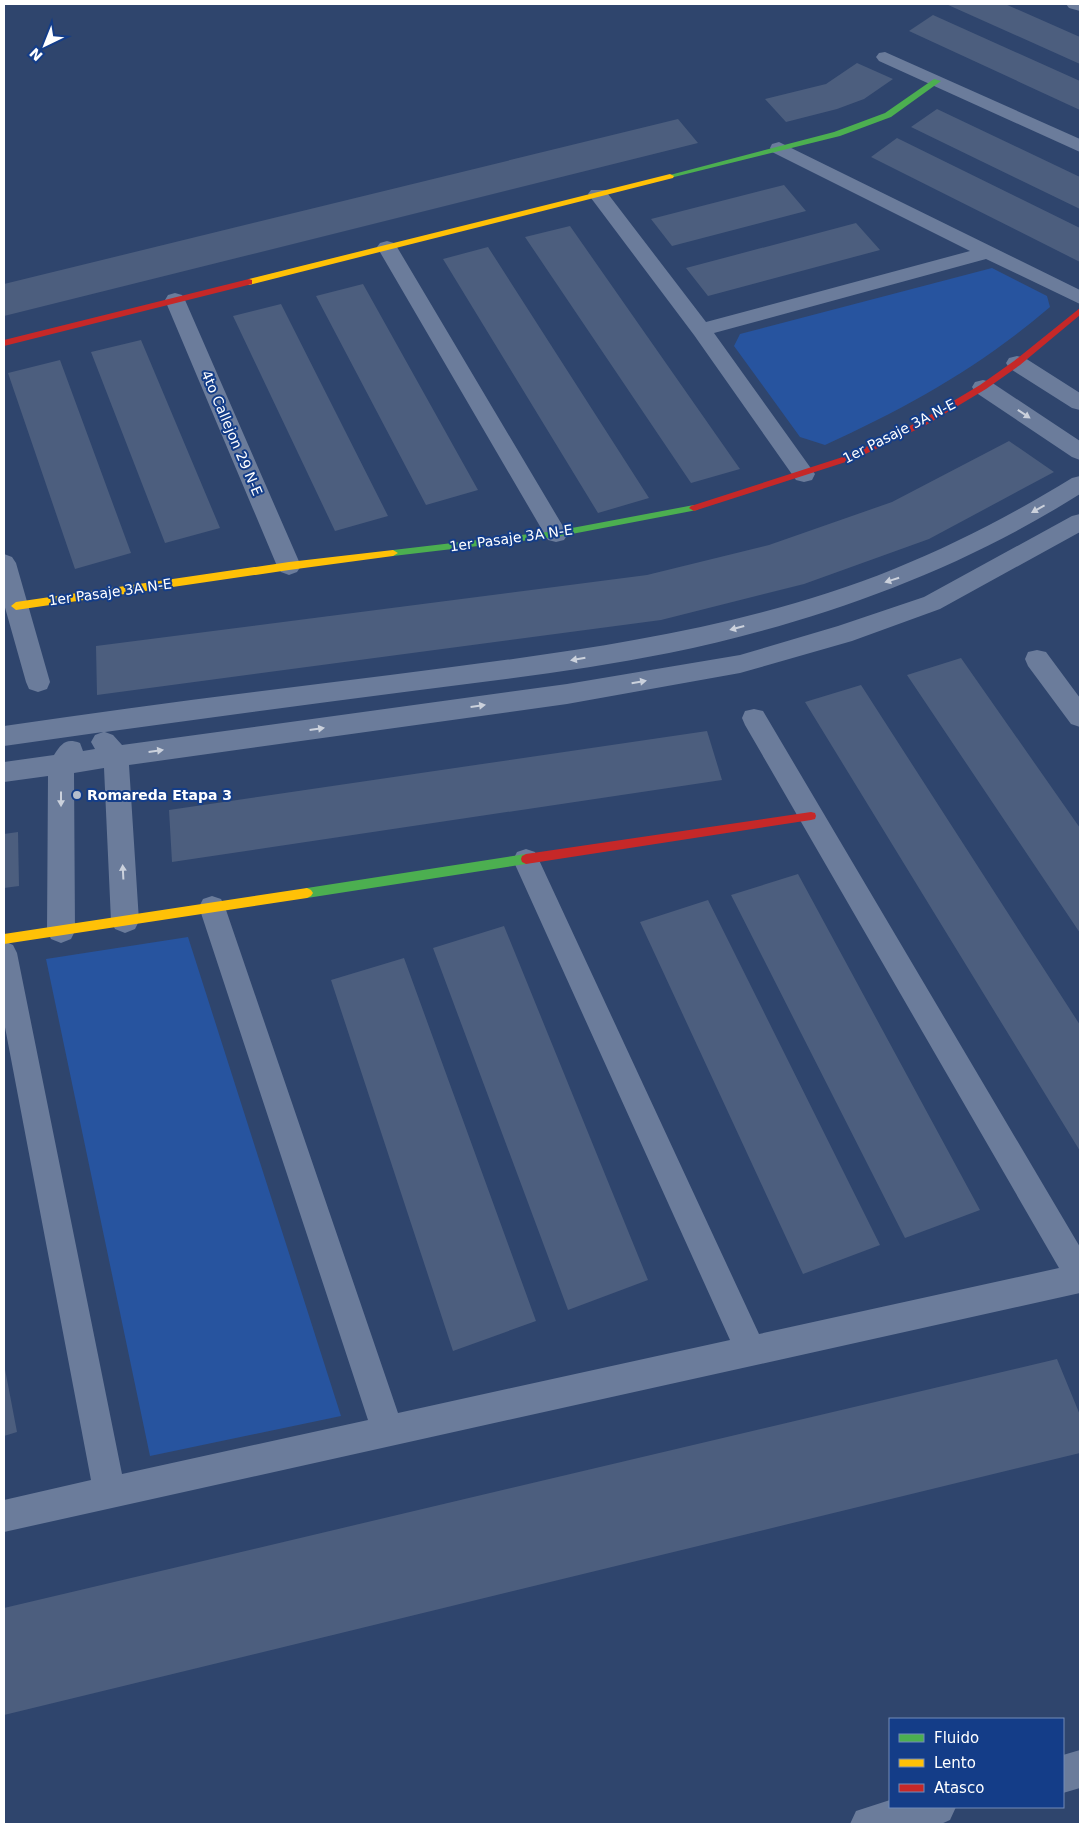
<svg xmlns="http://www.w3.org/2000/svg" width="1084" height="1828" font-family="'DejaVu Sans',sans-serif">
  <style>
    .green { fill: #27549f }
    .building { fill: #4c5e7e }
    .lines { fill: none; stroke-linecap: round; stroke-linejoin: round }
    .lane { fill: #6b7c9b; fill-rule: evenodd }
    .street { fill: #6b7c9b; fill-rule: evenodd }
    .fast { fill: #4caf50; fill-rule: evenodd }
    .slow { fill: #ffc107; fill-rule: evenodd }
    .jam { fill: #c62828; fill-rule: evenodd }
    .oneway { fill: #cbd1dc }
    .poi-dot { fill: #b6becc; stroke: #143d88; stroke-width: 2 }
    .labels { text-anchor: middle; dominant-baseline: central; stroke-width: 4; stroke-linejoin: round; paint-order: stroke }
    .street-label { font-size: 14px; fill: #fff; stroke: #143d88 }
    .poi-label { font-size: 14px; font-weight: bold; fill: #fff; stroke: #143d88; text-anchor: start }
  </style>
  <rect width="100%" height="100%" fill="#2f456d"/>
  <path class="green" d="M 992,268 L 1047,296 L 1050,307 C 983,365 907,408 825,445 L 800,437 L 734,346 L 740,334 Z
    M 188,937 L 341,1416 L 150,1456 L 46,959 Z"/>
  <path class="building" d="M 946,4 L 1005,4 L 1080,37 L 1080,64 Z
    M 933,15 L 1080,81 L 1080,110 L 909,31 Z
    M 857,63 L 893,79 L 864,99 L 837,109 L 786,122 L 765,99 L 826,84 Z
    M 937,109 L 1080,177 L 1080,209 L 911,127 Z
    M 678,119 L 698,143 L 4,316 L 4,284 Z
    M 897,138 L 1080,228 L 1080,262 L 871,157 Z
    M 784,185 L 806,211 L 672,246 L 651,219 Z
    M 856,223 L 880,250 L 708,296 L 686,268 Z
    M 570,226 L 740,469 L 691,483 L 525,237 Z
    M 488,247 L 649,498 L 598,513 L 443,259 Z
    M 363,284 L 478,490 L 426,505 L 316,296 Z
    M 281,304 L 388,516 L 335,531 L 233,316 Z
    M 141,340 L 220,528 L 165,543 L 91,352 Z
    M 60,360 L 131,553 L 75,569 L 8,373 Z
    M 1009,441 L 1054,472 L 929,539 L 804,584 L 661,620 L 97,695 L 96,646 L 647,575 L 769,545 L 892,502 Z
    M 961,658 L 1080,828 L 1080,933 L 907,675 Z
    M 861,685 L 1080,1025 L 1080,1151 L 805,702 Z
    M 707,731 L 722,780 L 172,862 L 169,810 Z
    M 18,832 L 19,886 L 4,888 L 4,834 Z
    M 798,874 L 980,1210 L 905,1238 L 731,895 Z
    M 708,900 L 880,1245 L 803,1274 L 640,922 Z
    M 504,926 L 648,1280 L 568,1310 L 433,948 Z
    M 404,958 L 536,1321 L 453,1351 L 331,980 Z
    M 1057,1359 L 1080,1415 L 1080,1453 L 4,1715 L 4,1608 Z
    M 4,1364 L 17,1432 L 4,1436 Z"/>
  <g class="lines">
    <path class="lane" d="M 754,709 L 763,711 L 1080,1247 L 1080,1293 L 4,1532 L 4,1500 L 91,1480 L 4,1022 L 4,941 L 13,945 L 17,953 L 122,1474 L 368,1420 L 199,907 L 203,899 L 212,896 L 221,899 L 225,907 L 398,1413 L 730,1340 L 513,860 L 517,852 L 526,849 L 535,852 L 539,860 L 759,1334 L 1059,1268 L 745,725 L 742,718 L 745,711 Z"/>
    <path class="street" d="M 1066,4 L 1080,4 L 1080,11 L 1069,8 Z
      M 885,52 L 1080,139 L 1080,152 L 879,61 L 876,57 L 879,53 Z
      M 779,142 L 1080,290 L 1080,304 L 986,259 L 714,333 L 815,474 L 812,480 L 804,482 L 796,480 L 694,335 L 588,194 L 591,190 L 605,190 L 706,322 L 970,251 L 772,152 L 770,148 L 772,144 Z
      M 387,241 L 394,243 L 397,247 L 564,528 L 568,534 L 564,540 L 556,542 L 548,540 L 377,247 L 380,243 Z
      M 175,293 L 182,295 L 185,300 L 301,566 L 297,572 L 289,575 L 281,572 L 277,566 L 165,300 L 168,295 Z
      M 1017,356 L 1025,358 L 1080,393 L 1080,410 L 1072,408 L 1009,368 L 1006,363 L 1009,358 Z
      M 983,380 L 991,382 L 1080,441 L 1080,460 L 1072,457 L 975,392 L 972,387 L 975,382 Z
      M 1080,476 L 1080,494 C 955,573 814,623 669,653 C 584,670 498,680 412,691 C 310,704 207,718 105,732 L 113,735 L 122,745 L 567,684 L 740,655 L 838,626 L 924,597 L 1072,516 L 1080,514 L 1080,532 L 940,609 L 852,641 L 740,673 L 567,704 L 129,765 L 139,921 L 135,929 L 125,933 L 115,929 L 111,921 L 104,768 L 74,773 L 75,931 L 71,939 L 61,943 L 51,939 L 47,931 L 48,776 L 4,782 L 4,762 L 54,755 C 62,743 66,738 80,743 L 83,751 L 95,749 L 91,742 L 95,735 L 103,732 L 4,746 L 4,726 C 132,707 261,691 390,675 C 560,653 733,634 894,569 C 956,544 1015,513 1072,478 Z
      M 4,554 L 12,557 L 16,563 L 50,682 L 47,689 L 38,692 L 29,689 L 26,682 L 4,604 Z
      M 1037,650 L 1046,652 L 1080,698 L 1080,727 L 1071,724 L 1028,666 L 1025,659 L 1028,652 Z
      M 1080,1750 L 1080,1788 L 1063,1793 L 1063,1755 Z
      M 890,1800 L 890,1807 L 956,1807 L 950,1820 L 941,1824 L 850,1824 L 856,1811 Z"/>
    <path class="fast" d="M 934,79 L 941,81 L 891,117 L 840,136 L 670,178 L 666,176 L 834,132 L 885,113 Z
      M 694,505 L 699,508 L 697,510 L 556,537 L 393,556 L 388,553 L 393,550 L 556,531 Z
      M 526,854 L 530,856 L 531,859 L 530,862 L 526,864 L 307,898 L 303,896 L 301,893 L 303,890 L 307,888 Z"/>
    <path class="slow" d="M 670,174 L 674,176 L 673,178 L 249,285 L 245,282 L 249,279 Z
      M 393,550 L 398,553 L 393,556 L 289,570 L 16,610 L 11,606 L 16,602 L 289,562 Z
      M 307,888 L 311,890 L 313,893 L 311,896 L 307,898 L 4,944 L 4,934 Z"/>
    <path class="jam" d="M 249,279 L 252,280 L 252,284 L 4,346 L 4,340 Z
      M 1080,308 L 1080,315 L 1020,365 L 986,389 L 926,425 L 855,459 L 694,511 L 689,508 L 691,506 L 849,455 L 920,421 L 980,385 L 1014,361 Z
      M 811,812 L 815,813 L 816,816 L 815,819 L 811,820 L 526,864 L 522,862 L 521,859 L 522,856 L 526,854 Z"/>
  </g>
  <defs><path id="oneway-solid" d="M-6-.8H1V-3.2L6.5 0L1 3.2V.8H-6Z" transform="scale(1.25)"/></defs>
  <g class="oneway">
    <use href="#oneway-solid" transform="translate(1024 414) rotate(34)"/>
    <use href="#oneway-solid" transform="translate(1038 509) rotate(151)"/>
    <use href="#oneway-solid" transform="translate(892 580) rotate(162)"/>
    <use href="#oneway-solid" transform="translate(737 628) rotate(165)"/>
    <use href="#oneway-solid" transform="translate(578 659) rotate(170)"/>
    <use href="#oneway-solid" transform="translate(639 682) rotate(-10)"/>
    <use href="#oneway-solid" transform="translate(478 706) rotate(-8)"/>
    <use href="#oneway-solid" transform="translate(317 729) rotate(-8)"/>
    <use href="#oneway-solid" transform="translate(156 751) rotate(-8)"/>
    <use href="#oneway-solid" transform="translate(61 799) rotate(90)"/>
    <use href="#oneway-solid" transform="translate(123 872) rotate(-93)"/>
  </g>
  <circle class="poi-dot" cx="77" cy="795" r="5"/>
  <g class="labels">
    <g class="street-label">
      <text transform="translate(899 431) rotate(-27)">1er Pasaje 3A N-E</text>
      <text transform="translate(232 433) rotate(67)">4to Callejon 29 N-E</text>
      <text transform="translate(511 538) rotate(-8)">1er Pasaje 3A N-E</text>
      <text transform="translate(110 592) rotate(-8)">1er Pasaje 3A N-E</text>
    </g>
    <g class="poi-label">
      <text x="87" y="795">Romareda Etapa 3</text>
    </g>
  </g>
  <rect width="1084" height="1828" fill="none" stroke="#ffffff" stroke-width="10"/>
  <rect x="889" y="1718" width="175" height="90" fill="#143d88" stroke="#728bb8"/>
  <rect x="899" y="1734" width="25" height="8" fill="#4caf50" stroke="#728bb8"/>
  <text x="934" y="1743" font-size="15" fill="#ffffff">Fluido</text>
  <rect x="899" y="1759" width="25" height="8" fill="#ffc107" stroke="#728bb8"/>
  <text x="934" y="1768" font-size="15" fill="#ffffff">Lento</text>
  <rect x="899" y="1784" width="25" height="8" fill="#c62828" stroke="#728bb8"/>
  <text x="934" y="1793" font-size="15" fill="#ffffff">Atasco</text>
  <g transform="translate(45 45) rotate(223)" stroke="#143d88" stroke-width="4" paint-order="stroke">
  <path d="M0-4L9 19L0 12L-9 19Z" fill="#ffffff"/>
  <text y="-8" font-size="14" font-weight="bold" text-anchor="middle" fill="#ffffff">N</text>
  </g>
</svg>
